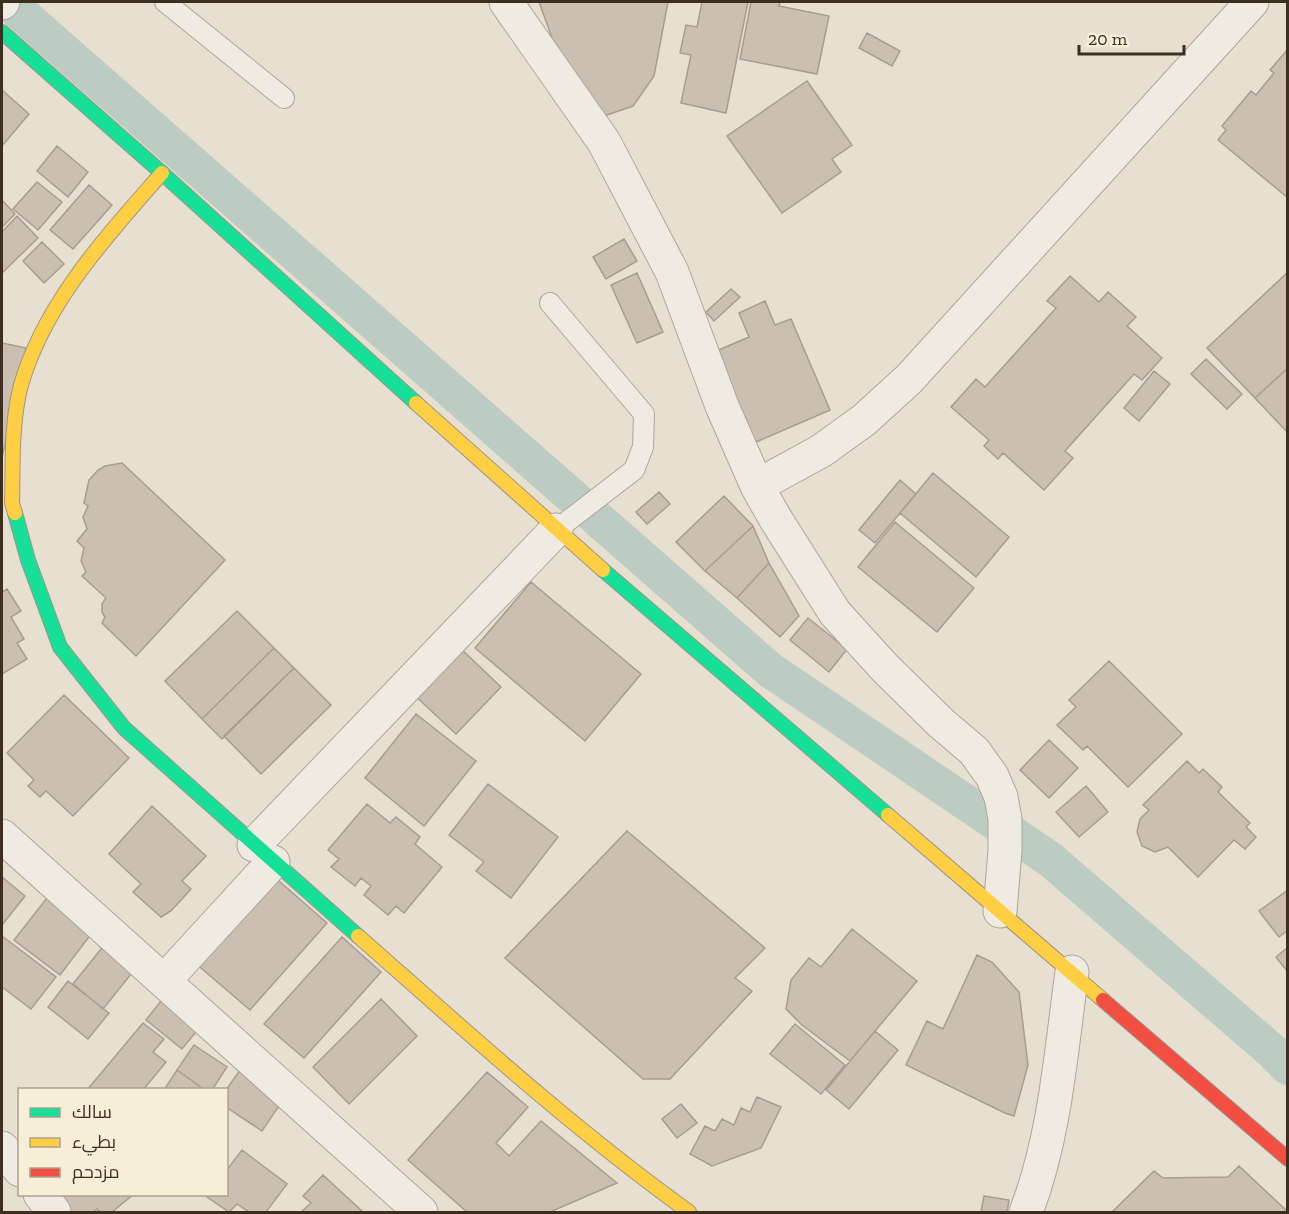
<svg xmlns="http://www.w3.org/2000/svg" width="1289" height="1214" font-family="'Zilla Slab',Cairo,serif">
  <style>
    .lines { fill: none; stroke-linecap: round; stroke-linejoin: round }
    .canal { stroke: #bcccc2; stroke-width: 36 }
    .building { fill: #cbbfb2; stroke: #a89c90; stroke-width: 1.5 }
    .lane-casing { stroke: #ada599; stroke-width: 22 }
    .street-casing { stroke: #ada599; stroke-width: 35 }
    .fast-casing { stroke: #9c958a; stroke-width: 16 }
    .slow-casing { stroke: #9c958a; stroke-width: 16 }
    .jam-casing { stroke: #9c958a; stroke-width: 16 }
    .lane { stroke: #efebe3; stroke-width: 20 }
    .street { stroke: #efebe3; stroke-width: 33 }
    .fast { stroke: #16e098; stroke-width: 14 }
    .slow { stroke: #ffcf43; stroke-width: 14 }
    .jam { stroke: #f24e42; stroke-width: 14 }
  </style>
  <rect width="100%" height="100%" fill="#e7e0d1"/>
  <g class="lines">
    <path class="canal" d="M 8,2 L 770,670 L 1051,860 L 1273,1052 L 1288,1067"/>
  </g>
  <path class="building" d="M 539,2 L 668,2 L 654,76 L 633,106 L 598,118 L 563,68 Z
    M 702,2 L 748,2 L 726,113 L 681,103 L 691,55 L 680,53 L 686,25 L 697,27 Z
    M 751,2 L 780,2 L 779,6 L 829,16 L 817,74 L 740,59 Z
    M 867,33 L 900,51 L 892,66 L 859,48 Z
    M 1288,49 L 1288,198 L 1218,140 L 1226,130 L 1222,126 L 1251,91 L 1256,95 L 1274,73 L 1270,70 Z
    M 807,81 L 852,145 L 832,159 L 841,172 L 782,213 L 727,136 Z
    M 2,90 L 29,114 L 2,146 Z
    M 57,146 L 88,172 L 68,197 L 37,171 Z
    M 37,182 L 62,202 L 38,230 L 13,209 Z
    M 89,185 L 112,205 L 73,249 L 50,230 Z
    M 2,200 L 15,214 L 2,227 Z
    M 17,216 L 38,238 L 2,273 L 2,232 Z
    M 624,239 L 637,261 L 606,279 L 593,257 Z
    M 42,242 L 64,264 L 44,283 L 23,261 Z
    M 1288,272 L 1288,368 L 1255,398 L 1207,348 Z
    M 637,273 L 663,332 L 637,343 L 611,285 Z
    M 1070,276 L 1099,302 L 1108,292 L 1136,317 L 1127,326 L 1162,358 L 1142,380 L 1134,374 L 1065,451 L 1073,458 L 1044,490 L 1003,453 L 998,459 L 984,446 L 989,440 L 951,407 L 976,379 L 985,387 L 1056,308 L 1047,301 Z
    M 731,289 L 740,297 L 714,321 L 706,312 Z
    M 765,301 L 775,325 L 791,319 L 830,410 L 754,443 L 714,352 L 749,337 L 739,313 Z
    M 2,343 L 26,348 L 2,458 Z
    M 1206,359 L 1242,394 L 1227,409 L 1191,374 Z
    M 1288,368 L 1288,431 L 1287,432 L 1255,398 Z
    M 1154,371 L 1170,384 L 1139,421 L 1124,408 Z
    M 122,463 L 225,560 L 136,656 L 102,623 L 105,617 L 102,612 L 102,604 L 106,598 L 82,576 L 86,572 L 81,561 L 84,548 L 77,541 L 87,529 L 83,517 L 88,506 L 84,503 L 89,480 L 98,470 L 105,466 Z
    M 933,473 L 1009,537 L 976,577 L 900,513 Z
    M 900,480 L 916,494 L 875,543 L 859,530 Z
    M 659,492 L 670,504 L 647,524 L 636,512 Z
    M 724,496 L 753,526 L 705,571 L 676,542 Z
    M 895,522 L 974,588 L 937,632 L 858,567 Z
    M 753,526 L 769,563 L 737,598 L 705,571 Z
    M 769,563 L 799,616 L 780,637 L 737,598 Z
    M 531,582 L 641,674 L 585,741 L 475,648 Z
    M 7,589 L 21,611 L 11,617 L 24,639 L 17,643 L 27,659 L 2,674 L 2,592 Z
    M 237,611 L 274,648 L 202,719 L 165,681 Z
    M 808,618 L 847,649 L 829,672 L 790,640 Z
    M 456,644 L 501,687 L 456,734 L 411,692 Z
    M 274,648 L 294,668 L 222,739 L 202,719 Z
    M 1109,661 L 1182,734 L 1128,787 L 1087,746 L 1083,750 L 1057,725 L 1076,707 L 1069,700 Z
    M 294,668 L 331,705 L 261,774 L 224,736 Z
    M 64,695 L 129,758 L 73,816 L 46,791 L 40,797 L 28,786 L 34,780 L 7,753 Z
    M 416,714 L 476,761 L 424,826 L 365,778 Z
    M 1049,740 L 1078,768 L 1049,798 L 1020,770 Z
    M 1187,761 L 1199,773 L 1203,769 L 1222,787 L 1218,792 L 1250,823 L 1246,827 L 1256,837 L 1245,849 L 1234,840 L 1198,877 L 1168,847 L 1155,852 L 1142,846 L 1137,832 L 1140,819 L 1149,810 L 1143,805 Z
    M 488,784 L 558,837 L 511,898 L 476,871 L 484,862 L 449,835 Z
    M 1086,786 L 1108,812 L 1079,837 L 1056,812 Z
    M 367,804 L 390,823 L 396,817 L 420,837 L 415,844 L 442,867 L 404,913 L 396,906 L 388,915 L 364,895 L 371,886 L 361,878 L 355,886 L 331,867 L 339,859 L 328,850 Z
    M 152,806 L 206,856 L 182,881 L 191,889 L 171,911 L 161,917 L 133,892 L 141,884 L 109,854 Z
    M 627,831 L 765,948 L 735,978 L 752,991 L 670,1079 L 643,1079 L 505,958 Z
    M 271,874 L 327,923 L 250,1010 L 194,962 Z
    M 2,877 L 25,896 L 2,925 Z
    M 1288,890 L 1288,932 L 1287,931 L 1279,937 L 1259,911 Z
    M 47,898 L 92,933 L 60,975 L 14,940 Z
    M 852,929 L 917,981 L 850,1061 L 802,1025 L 786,1009 L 791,980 L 809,958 L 821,967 Z
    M 2,936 L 56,977 L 31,1009 L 2,987 Z
    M 342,937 L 381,972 L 304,1058 L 264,1024 Z
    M 105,944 L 136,968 L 103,1009 L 73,984 Z
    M 1288,947 L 1288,972 L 1276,957 Z
    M 977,955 L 992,962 L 1019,992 L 1028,1065 L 1014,1116 L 1005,1113 L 906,1065 L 927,1021 L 943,1029 Z
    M 68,981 L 109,1013 L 88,1039 L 48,1007 Z
    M 168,992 L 204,1022 L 182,1049 L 146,1020 Z
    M 381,999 L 417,1036 L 349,1104 L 313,1067 Z
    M 143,1023 L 164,1039 L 153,1052 L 166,1062 L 143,1090 L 87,1090 Z
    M 795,1024 L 845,1065 L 821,1094 L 770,1054 Z
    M 875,1031 L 898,1050 L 849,1109 L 826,1090 Z
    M 194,1045 L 227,1067 L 212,1090 L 205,1090 L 177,1070 Z
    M 177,1070 L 205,1090 L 164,1090 Z
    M 240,1070 L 283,1100 L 262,1131 L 226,1107 L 226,1090 Z
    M 487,1072 L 528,1107 L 496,1143 L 509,1156 L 541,1121 L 617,1183 L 550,1212 L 467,1212 L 408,1160 Z
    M 757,1097 L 781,1107 L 761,1148 L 712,1166 L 690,1154 L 705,1126 L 715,1131 L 722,1119 L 734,1125 L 741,1108 L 750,1112 Z
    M 681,1104 L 697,1123 L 677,1138 L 662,1119 Z
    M 242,1150 L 287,1184 L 266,1212 L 249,1212 L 237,1204 L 229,1212 L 207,1197 L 209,1194 L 226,1194 L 226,1171 Z
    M 1239,1166 L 1287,1211 L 1286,1212 L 1112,1212 L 1154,1171 L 1163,1178 L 1228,1177 Z
    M 323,1175 L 363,1212 L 301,1212 L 311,1203 L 303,1196 Z
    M 55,1194 L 134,1194 L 112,1212 L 100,1212 L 97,1209 L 93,1212 L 70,1212 Z
    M 984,1196 L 1009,1200 L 1007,1212 L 981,1212 Z"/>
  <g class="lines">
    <defs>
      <path id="lane" d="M 165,2 L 284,98
        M 550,303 L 644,414 L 643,447 L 634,470 L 556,530"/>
      <path id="street" d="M 506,2 L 604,142 L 672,272 L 722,406 L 757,486 L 775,518 L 835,613 L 885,668 L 941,723 L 974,751 L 992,776 L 1001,797 L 1005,819 L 1005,850 L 1000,911
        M 2,3 L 3,2
        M 757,486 L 821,451 L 864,420 L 909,379 L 1252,2
        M 2,836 L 421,1212
        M 254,845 L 556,530
        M 164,981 L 273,862
        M 2,1148 L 20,1170
        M 40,1194 L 54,1212
        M 1026,1212 C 1055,1137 1061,1052 1072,972"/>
      <path id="fast" d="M 2,32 L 162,173 L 416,403
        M 15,513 L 28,560 L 60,647 L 124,728 L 358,936
        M 603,570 L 888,815"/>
      <path id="slow" d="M 416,403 L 603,570
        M 15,513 L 12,503 C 13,464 11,423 21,385 C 45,302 107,236 162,173
        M 888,815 L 1103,1000
        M 358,936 C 466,1031 572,1128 689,1212"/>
      <path id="jam" d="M 1103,1000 L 1288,1159"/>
    </defs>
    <use href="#lane" class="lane-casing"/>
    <use href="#street" class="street-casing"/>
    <use href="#fast" class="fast-casing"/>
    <use href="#slow" class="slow-casing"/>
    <use href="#jam" class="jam-casing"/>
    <use href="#lane" class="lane"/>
    <use href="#street" class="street"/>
    <use href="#fast" class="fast"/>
    <use href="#slow" class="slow"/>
    <use href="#jam" class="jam"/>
  </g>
  <rect width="1289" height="1214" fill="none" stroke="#3d2e20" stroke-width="6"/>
  <rect x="18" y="1088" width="210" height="108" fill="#f7eed8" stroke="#ada18e" stroke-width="1.5"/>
  <rect x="30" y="1108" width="30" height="9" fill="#16e098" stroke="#ada18e" stroke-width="1.5"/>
  <text x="72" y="1118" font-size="18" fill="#3d2e20">سالك</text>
  <rect x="30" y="1138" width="30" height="9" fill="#ffcf43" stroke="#ada18e" stroke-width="1.5"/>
  <text x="72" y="1148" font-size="18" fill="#3d2e20">بطيء</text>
  <rect x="30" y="1168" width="30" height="9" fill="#f24e42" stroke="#ada18e" stroke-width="1.5"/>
  <text x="72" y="1178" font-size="18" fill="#3d2e20">مزدحم</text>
  <path d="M1079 45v9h105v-9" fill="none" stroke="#3d2e20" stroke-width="3"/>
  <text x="1088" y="45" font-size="18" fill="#3d2e20" stroke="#f7eed8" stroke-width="4.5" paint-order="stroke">20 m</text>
</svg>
